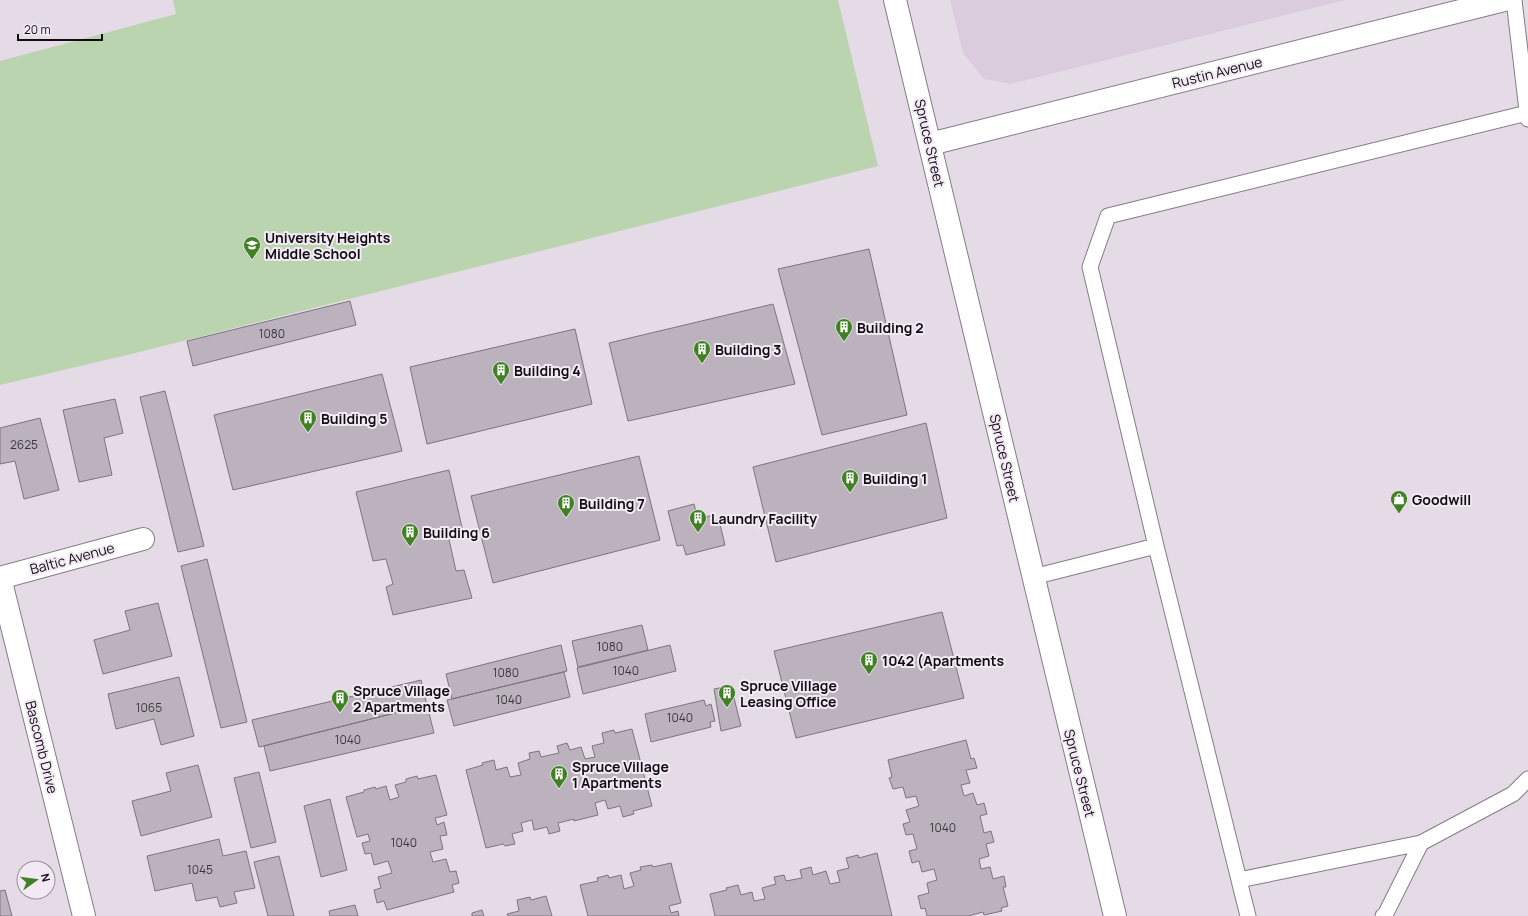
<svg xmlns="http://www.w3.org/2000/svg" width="1528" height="916" font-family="Manrope,sans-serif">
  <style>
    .built { fill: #daccdd }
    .green { fill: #b9d4af }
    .building { fill: #bbb2bd; stroke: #7c747e }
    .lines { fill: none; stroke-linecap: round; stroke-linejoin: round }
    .service-casing { stroke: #847c86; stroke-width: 17 }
    .minor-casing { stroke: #847c86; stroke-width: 24 }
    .tertiary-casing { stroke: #847c86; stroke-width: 24 }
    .service { stroke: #fff; stroke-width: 15 }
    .minor { stroke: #fff; stroke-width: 22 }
    .tertiary { stroke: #fff; stroke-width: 22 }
    .labels { text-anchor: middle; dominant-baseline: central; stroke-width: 4; stroke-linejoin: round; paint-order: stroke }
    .number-label { font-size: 12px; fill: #3b363c }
    .street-label { font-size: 14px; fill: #100d11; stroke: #f2e9f4 }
    .poi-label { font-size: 14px; font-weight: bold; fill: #100d11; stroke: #f2e9f4; text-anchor: start }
  </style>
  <rect width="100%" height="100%" fill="#e5dbe7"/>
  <path class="built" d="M 950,0 L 1346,0 L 1011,84 L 984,79 L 963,53 Z"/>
  <path class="green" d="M 173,0 L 838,0 L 878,166 L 131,354 L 0,385 L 0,61 L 176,14 Z"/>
  <path class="building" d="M 869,249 L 907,415 L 822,435 L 778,269 Z
    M 350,301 L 356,325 L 193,366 L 187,341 Z
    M 773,304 L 795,384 L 628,421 L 609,343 Z
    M 575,329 L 592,404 L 427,444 L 410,367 Z
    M 382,374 L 402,451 L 233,490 L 214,415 Z
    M 165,391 L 204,546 L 178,552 L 140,397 Z
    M 115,399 L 123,433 L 104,438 L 112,475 L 79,482 L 63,410 Z
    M 40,418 L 59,490 L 24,499 L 15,461 L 0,464 L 0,428 Z
    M 926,423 L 947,518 L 776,562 L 753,467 Z
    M 639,456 L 660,540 L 493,583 L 471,496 Z
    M 449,470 L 463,532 L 448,535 L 456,571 L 464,570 L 472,598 L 393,615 L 386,587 L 393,584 L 386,559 L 373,561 L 356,492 Z
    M 694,504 L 698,519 L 713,515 L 715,521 L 719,520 L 725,545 L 686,555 L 683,545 L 677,546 L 668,511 Z
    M 207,559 L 247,722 L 221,728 L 181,566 Z
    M 158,603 L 172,656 L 103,674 L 94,640 L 130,630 L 125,611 Z
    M 942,612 L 964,698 L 796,738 L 774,651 Z
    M 642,625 L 648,650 L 578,667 L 572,641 Z
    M 561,645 L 567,671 L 452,699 L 446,674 Z
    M 670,645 L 676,671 L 583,694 L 577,668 Z
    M 564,672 L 570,697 L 454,726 L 447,700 Z
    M 179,677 L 194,736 L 161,745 L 154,719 L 116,729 L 108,694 Z
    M 421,680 L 427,705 L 259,747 L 252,720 Z
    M 731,686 L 741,726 L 721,731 L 714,689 Z
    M 704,700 L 706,706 L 711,704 L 715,721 L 710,722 L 711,727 L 651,742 L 645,714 Z
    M 427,705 L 434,733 L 270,771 L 264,746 Z
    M 632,729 L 652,806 L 633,811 L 634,814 L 623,817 L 620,806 L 608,809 L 605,800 L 595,803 L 598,815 L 574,821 L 574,819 L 558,823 L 560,831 L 549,834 L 547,827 L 534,830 L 532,820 L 521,823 L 523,831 L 512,834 L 515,844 L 505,846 L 503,844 L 486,848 L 466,770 L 483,765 L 482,763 L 494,760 L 496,770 L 507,767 L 510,777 L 521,775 L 518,763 L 530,759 L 529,753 L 539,751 L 541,757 L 559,753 L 557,746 L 567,743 L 570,750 L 581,747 L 585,759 L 595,757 L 592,746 L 604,743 L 602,733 L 614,730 L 615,733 Z
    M 966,740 L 971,759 L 974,758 L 977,768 L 966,770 L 970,783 L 961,785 L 964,796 L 973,793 L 977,805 L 984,803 L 987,814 L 980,816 L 984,833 L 991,831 L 994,842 L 986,844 L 989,856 L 979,859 L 981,869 L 990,867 L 993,879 L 1004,876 L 1006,887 L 1003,887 L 1008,906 L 1001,908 L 1002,911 L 984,915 L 983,912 L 968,916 L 927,916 L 925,908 L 921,909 L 918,896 L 929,893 L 927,883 L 937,880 L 934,869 L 922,872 L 919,861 L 912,863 L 909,851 L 917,849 L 913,834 L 906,835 L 903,824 L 910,822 L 906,810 L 919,806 L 916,796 L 906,798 L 903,787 L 893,789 L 889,778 L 892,777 L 888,760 Z
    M 198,765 L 212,817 L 141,836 L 132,801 L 171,791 L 166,773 Z
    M 259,772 L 276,842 L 251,848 L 234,778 Z
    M 436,775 L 447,815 L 435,818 L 437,825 L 444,822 L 447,835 L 440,836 L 443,849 L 430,852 L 433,862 L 446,859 L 450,872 L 456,871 L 459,883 L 452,885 L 454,892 L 387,910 L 384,901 L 377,903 L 374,890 L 381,888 L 378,877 L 392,873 L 388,861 L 374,865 L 371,853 L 365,854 L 362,843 L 370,841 L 368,834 L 357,837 L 346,797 L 364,792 L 364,790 L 375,787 L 376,789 L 386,786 L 390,800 L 399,797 L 395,785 L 406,782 L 406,779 L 417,776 L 418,779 Z
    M 330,799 L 347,870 L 321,877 L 304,806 Z
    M 219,839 L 223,856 L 246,851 L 255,888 L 234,892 L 237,903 L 220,907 L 217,897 L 196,901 L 192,883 L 155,891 L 147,856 Z
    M 877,853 L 892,916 L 715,916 L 710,894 L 727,890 L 726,888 L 738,885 L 741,895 L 752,892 L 754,901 L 765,899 L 762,888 L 776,884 L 774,877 L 784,875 L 786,881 L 802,878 L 800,870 L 811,867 L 813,875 L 826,871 L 830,884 L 840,882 L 837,871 L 849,868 L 846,858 L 858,855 L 859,858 Z
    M 279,856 L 294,916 L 268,916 L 254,862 Z
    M 671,863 L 681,903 L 669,906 L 671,913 L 678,911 L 679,916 L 588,916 L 580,885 L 598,881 L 597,878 L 608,875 L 609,878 L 621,875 L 624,889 L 634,886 L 630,873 L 641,870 L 640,867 L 652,865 L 653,867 Z
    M 5,890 L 12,916 L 0,916 L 0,891 Z
    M 546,896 L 552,916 L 508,916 L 507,914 L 519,911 L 517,900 L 530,897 L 531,900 Z
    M 355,905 L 358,916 L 330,916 L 329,911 Z
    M 482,910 L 484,916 L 472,916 L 472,913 Z"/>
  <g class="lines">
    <defs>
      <path id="service" d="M 1514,0 L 1528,119
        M 1156,546 L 1239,880
        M 1033,577 L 1156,546 L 1090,267 L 1108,216 L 1527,113
        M 1248,916 L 1239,880 L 1421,843 L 1513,794 L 1528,779
        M 1383,916 L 1385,915 L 1421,843"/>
      <path id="minor" d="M 930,144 L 1504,0
        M 84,916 L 0,578 L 143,539"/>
      <path id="tertiary" d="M 895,0 L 1115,916"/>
    </defs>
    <use href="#service" class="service-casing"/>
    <use href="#minor" class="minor-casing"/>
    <use href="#tertiary" class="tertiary-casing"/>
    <use href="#service" class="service"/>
    <use href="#minor" class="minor"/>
    <use href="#tertiary" class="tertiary"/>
  </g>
  <defs>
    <symbol id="school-pin" viewBox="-11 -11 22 30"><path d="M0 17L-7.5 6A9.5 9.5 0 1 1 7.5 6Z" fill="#408123" stroke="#f2e9f4"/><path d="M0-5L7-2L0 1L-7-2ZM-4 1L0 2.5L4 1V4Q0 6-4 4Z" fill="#fff"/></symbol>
    <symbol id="building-pin" viewBox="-11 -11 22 30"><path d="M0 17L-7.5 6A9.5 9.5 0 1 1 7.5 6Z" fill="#408123" stroke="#f2e9f4"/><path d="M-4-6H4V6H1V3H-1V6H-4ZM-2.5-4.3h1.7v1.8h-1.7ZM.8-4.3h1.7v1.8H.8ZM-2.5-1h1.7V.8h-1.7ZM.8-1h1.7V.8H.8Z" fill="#fff"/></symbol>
    <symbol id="shop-pin" viewBox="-11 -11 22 30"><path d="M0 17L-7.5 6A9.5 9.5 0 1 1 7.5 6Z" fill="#408123" stroke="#f2e9f4"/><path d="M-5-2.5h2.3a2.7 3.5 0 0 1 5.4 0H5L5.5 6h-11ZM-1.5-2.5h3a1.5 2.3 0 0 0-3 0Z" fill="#fff"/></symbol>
  </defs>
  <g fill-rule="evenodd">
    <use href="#school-pin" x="242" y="235" width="20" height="27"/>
    <use href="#building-pin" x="834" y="317" width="20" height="27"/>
    <use href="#building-pin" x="692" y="339" width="20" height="27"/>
    <use href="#building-pin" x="491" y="360" width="20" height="27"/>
    <use href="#building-pin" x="298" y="408" width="20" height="27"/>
    <use href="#building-pin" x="840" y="468" width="20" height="27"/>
    <use href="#shop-pin" x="1389" y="489" width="20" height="27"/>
    <use href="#building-pin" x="556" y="493" width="20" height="27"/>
    <use href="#building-pin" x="688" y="508" width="20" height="27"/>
    <use href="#building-pin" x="400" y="522" width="20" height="27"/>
    <use href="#building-pin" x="859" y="650" width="20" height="27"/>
    <use href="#building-pin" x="717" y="683" width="20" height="27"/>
    <use href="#building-pin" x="330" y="688" width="20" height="27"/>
    <use href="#building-pin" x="549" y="764" width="20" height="27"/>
  </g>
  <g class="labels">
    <g class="number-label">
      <text x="272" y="333">1080</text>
      <text x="24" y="444">2625</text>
      <text x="610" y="646">1080</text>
      <text x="626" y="670">1040</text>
      <text x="506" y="672">1080</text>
      <text x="509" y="699">1040</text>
      <text x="149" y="707">1065</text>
      <text x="680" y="717">1040</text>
      <text x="348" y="739">1040</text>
      <text x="943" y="827">1040</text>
      <text x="404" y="842">1040</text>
      <text x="200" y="869">1045</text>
    </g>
    <g class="street-label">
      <text transform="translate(1217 72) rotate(-14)">Rustin Avenue</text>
      <text transform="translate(930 143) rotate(77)">Spruce Street</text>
      <text transform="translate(1005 458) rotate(77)">Spruce Street</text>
      <text transform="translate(72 558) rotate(-15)">Baltic Avenue</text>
      <text transform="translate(42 747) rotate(76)">Bascomb Drive</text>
      <text transform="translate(1080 773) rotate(76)">Spruce Street</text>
    </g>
    <g class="poi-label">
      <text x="265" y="237">University Heights<tspan x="265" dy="16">Middle School</tspan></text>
      <text x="857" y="327">Building 2</text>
      <text x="715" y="349">Building 3</text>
      <text x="514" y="370">Building 4</text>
      <text x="321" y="418">Building 5</text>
      <text x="863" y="478">Building 1</text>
      <text x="1412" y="499">Goodwill</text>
      <text x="579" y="503">Building 7</text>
      <text x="711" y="518">Laundry Facility</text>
      <text x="423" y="532">Building 6</text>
      <text x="882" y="660">1042 (Apartments</text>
      <text x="740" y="685">Spruce Village<tspan x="740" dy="16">Leasing Office</tspan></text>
      <text x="353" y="690">Spruce Village<tspan x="353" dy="16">2 Apartments</tspan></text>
      <text x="572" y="766">Spruce Village<tspan x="572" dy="16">1 Apartments</tspan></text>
    </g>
  </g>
  <g transform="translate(36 880) rotate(76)"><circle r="19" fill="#f2e9f4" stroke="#989199"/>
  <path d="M0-3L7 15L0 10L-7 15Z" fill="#408123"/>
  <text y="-6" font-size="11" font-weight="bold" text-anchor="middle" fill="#100d11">N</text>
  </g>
  <path d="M18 34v6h84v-6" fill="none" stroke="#100d11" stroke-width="2"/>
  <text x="24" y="34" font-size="12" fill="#100d11" stroke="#f2e9f4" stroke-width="3" paint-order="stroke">20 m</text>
</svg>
